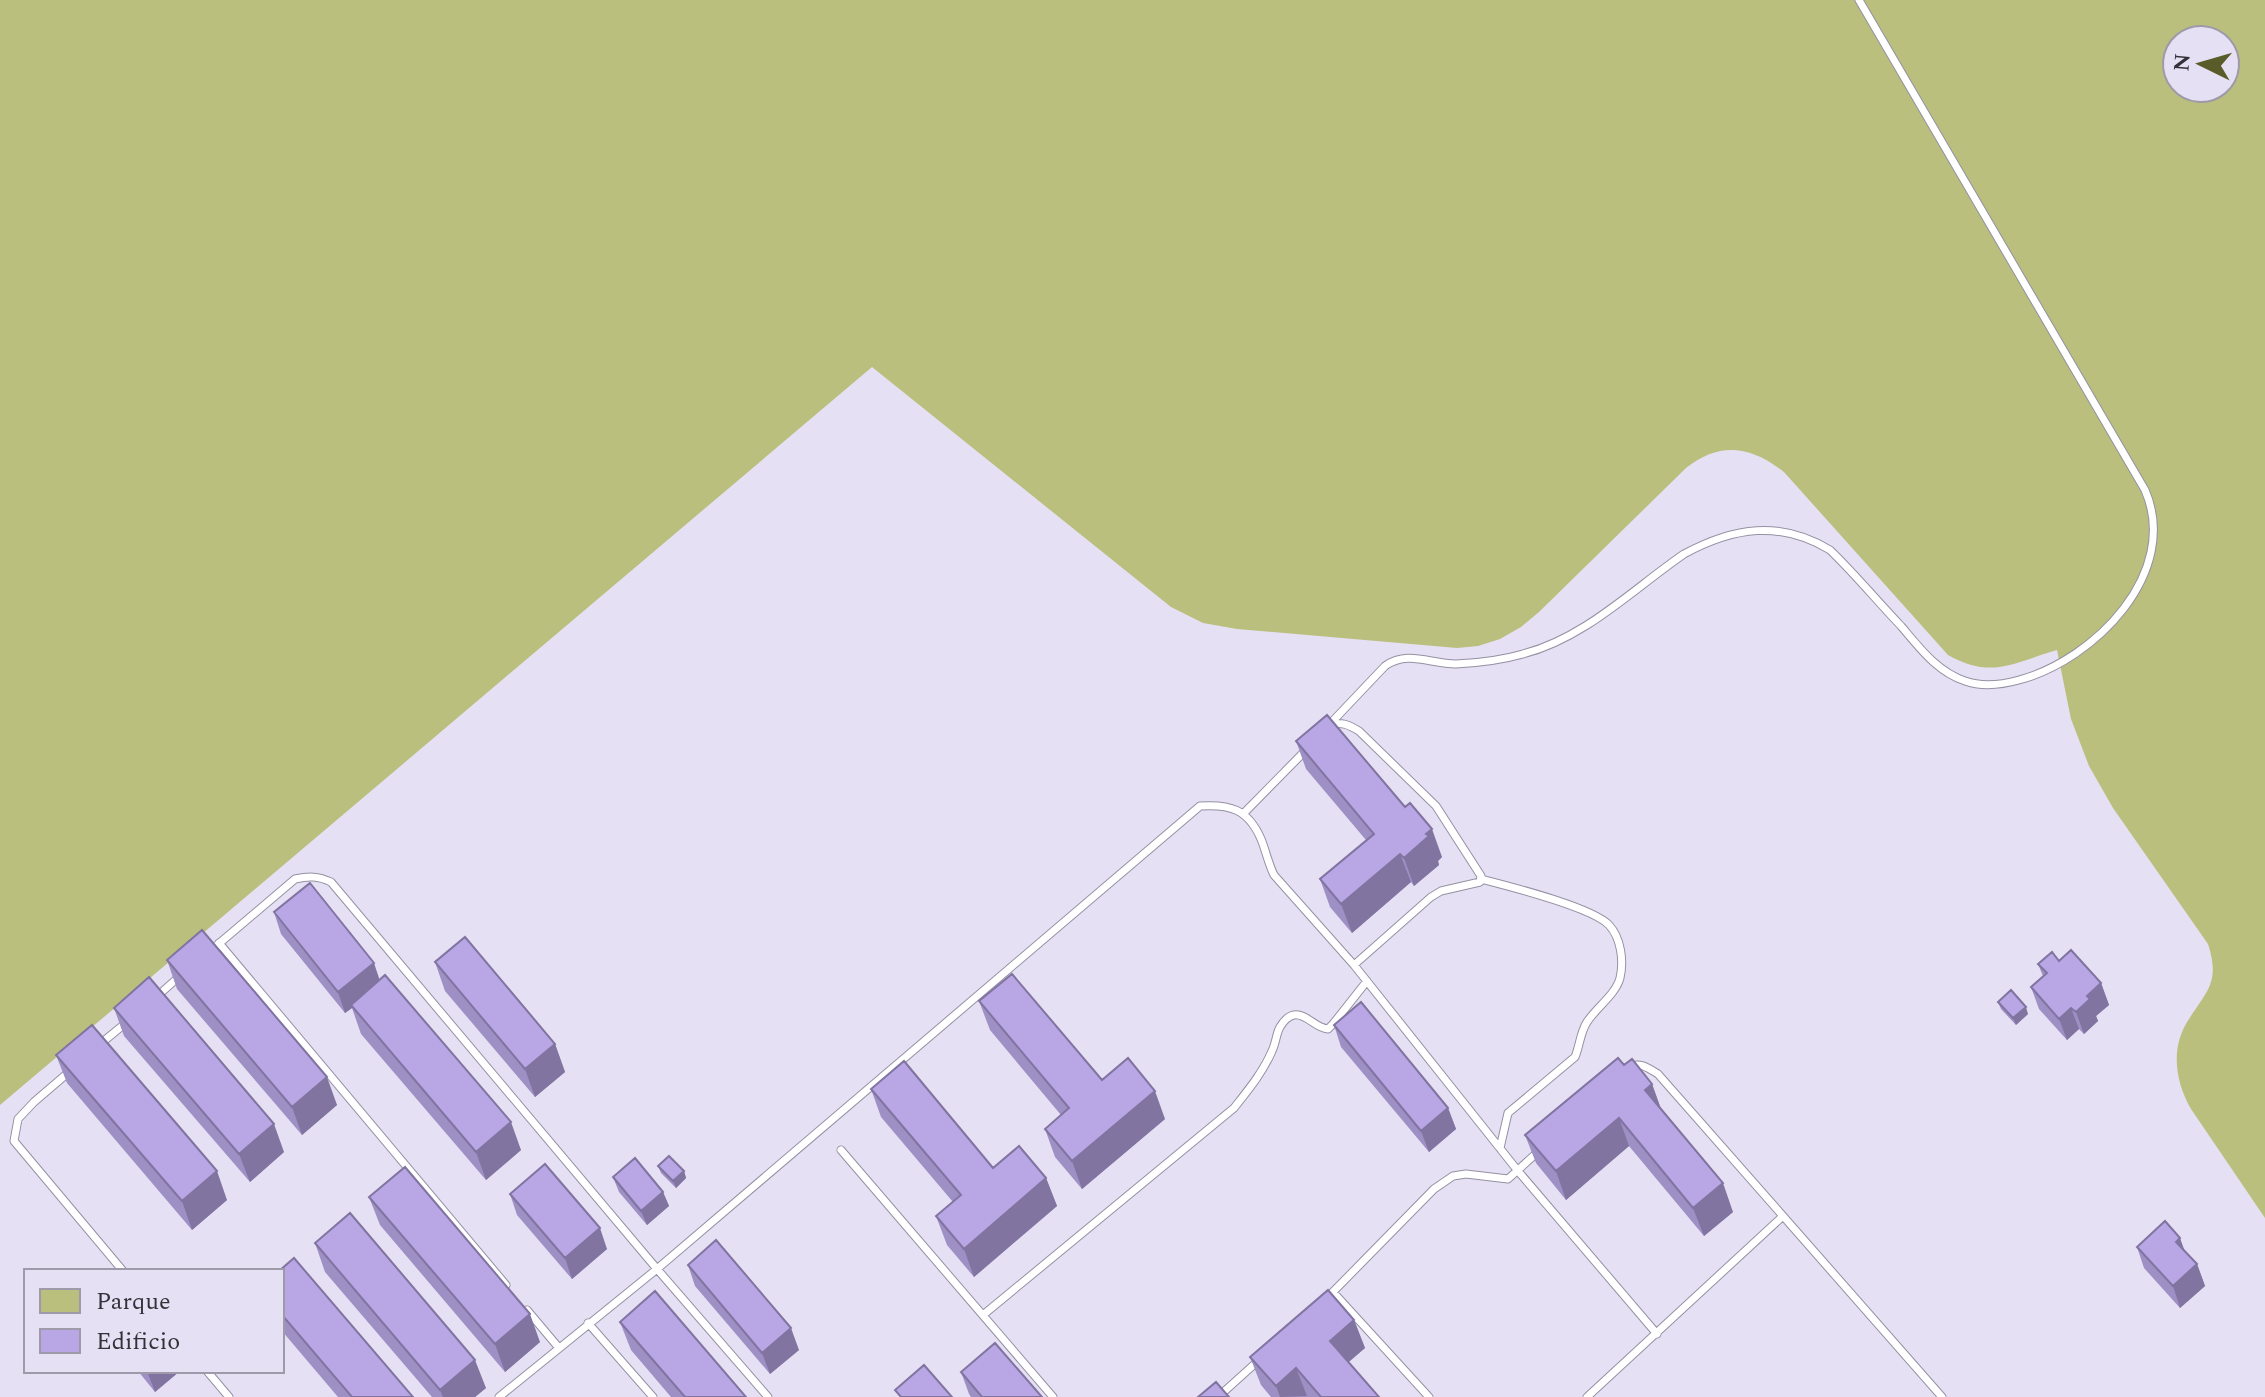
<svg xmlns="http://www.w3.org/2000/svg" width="2265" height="1397" font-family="Spectral,serif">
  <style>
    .green { fill: #babf7d; fill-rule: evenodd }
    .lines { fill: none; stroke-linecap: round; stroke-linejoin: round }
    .service-casing { stroke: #9591a3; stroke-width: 9 }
    .service { stroke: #fff; stroke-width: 7 }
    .wall { fill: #9e8fc5 }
    .shaded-wall { fill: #8174a0 }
    .building { fill: #b8a6e5; stroke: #8174a0; stroke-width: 2 }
  </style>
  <rect width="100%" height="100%" fill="#e5e0f3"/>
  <path class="green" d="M 0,0 L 2265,0 L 2265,1218 L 2191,1109 C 2175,1081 2170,1047 2189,1019 C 2208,990 2220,981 2208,944 L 2113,808 L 2089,766 L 2071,719 L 2057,650 C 2015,662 1992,680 1948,655 L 1784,472 C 1751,446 1720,441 1686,468 L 1539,612 L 1521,627 L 1500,639 L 1478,646 L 1457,648 L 1237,629 L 1203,623 L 1171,607 L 872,367 L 0,1105 ZM 2177,40 L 2225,40 L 2225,88 L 2177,88 Z"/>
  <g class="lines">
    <defs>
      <path id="service" d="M 1329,725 L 1385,666 C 1408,650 1430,664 1456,664 C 1478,663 1502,660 1523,654 C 1585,638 1633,589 1684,554 C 1734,527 1780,520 1830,550 C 1855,574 1877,601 1901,626 C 1919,647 1937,672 1965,681 C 1982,687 2001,685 2019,680 C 2094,660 2181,573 2145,490 L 1859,0
        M 1329,725 C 1341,721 1349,725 1359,731 L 1436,806 L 1481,876 L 1480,882 L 1441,891 L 1431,897 L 1354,965
        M 1244,813 L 1307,749
        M 1481,879 C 1508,886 1592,907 1609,925 C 1621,938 1624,961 1620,978 C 1616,994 1596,1008 1587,1022 C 1580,1033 1580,1045 1575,1057 L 1508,1113 L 1500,1148
        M 219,943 L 506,1285
        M 209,952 L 295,879 C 309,876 318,876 331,882 L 657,1269 L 768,1397
        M 154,999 L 181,975
        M 99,1045 L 127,1022
        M 69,1072 L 34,1102 L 18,1119 L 14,1141 L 123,1271
        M 841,1150 L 1053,1397
        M 1783,1216 L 1942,1397
        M 1333,1292 L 1429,1397
        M 1326,1299 L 1434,1189 L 1453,1176 L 1466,1174 L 1508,1179 L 1540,1150
        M 527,1310 L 559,1348
        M 983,1315 L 1234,1108 C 1249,1089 1263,1072 1272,1051 C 1276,1043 1276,1034 1280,1027 C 1283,1022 1288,1016 1294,1015 C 1306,1013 1315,1028 1328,1029 L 1333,1024 L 1367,981
        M 588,1323 L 653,1397
        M 207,1371 L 229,1397
        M 499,1397 L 657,1269 L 1200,806 C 1230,804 1248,809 1261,839 C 1266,851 1268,863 1274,875 L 1354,965 L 1518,1171 L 1657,1334
        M 1218,1397 L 1258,1361
        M 1587,1397 L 1783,1216 L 1658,1074 C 1647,1067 1640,1062 1628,1067"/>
    </defs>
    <use href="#service" class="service-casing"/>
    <use href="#service" class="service"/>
  </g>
  <path class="wall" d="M 1296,741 L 1442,857 L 1438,861 L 1439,865 L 1414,886 L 1411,882 L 1352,933 L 1330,907 L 1320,879 L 1366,840 L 1306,769 Z
    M 274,912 L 380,980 L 521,1150 L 486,1180 L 361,1034 L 352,1008 L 345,1013 L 281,934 Z
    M 167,960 L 337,1105 L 302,1135 L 177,989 Z
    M 435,962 L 555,1044 L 565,1072 L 535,1097 L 445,991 Z
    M 2038,964 L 2101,983 L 2109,1005 L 2096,1016 L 2098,1021 L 2084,1034 L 2079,1029 L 2067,1040 L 2039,1009 L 2031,987 L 2043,976 Z
    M 979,1001 L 1102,1080 L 1165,1119 L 1082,1189 L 1055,1157 L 1045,1129 L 1061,1115 L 990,1030 Z
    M 1998,1002 L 2028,1014 L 2016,1025 L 2001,1009 Z
    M 114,1008 L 284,1152 L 250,1182 L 124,1036 Z
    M 1334,1025 L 1448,1108 L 1456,1129 L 1429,1152 L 1341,1047 Z
    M 56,1055 L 227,1200 L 192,1230 L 67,1083 Z
    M 1624,1065 L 1652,1084 L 1661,1109 L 1733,1212 L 1704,1236 L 1629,1146 L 1566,1200 L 1536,1163 L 1525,1135 Z
    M 871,1089 L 993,1168 L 1046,1178 L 1057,1206 L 974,1277 L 947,1245 L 936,1216 L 953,1202 L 881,1117 Z
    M 658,1166 L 684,1171 L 686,1178 L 676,1188 L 661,1173 Z
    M 613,1177 L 663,1192 L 669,1206 L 647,1225 L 619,1192 Z
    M 510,1194 L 607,1249 L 572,1279 L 517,1215 Z
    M 369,1197 L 540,1342 L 505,1372 L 380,1225 Z
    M 315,1243 L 486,1388 L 475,1397 L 432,1397 L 325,1272 Z
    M 2137,1247 L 2185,1251 L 2197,1264 L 2205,1286 L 2180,1308 L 2144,1268 Z
    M 688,1265 L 799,1350 L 770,1374 L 695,1286 Z
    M 282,1271 L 413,1397 L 338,1397 L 282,1331 Z
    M 1354,1320 L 1365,1348 L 1349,1362 L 1379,1397 L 1271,1397 L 1261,1385 L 1250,1357 Z
    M 620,1322 L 746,1397 L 671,1397 L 631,1350 Z
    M 138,1371 L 180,1371 L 155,1392 Z
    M 961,1372 L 1042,1397 L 971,1397 L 969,1394 Z"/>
  <path class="shaded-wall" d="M 1432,829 L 1442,857 L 1438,861 L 1439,865 L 1414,886 L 1404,858 Z
    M 1400,854 L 1411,882 L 1352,933 L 1341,904 Z
    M 374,963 L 381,984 L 351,1005 L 352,1008 L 345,1013 L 338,992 Z
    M 2101,983 L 2109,1005 L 2096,1016 L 2098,1021 L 2084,1034 L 2076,1012 L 2087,996 Z
    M 2026,1007 L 2028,1014 L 2016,1025 L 2013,1018 Z
    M 2071,1008 L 2079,1029 L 2067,1040 L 2059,1019 Z
    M 555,1044 L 565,1072 L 535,1097 L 525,1069 Z
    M 327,1077 L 337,1105 L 302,1135 L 292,1107 Z
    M 1652,1084 L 1662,1112 L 1645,1090 Z
    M 1155,1091 L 1165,1119 L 1082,1189 L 1072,1161 Z
    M 1448,1108 L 1456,1129 L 1429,1152 L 1421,1131 Z
    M 1619,1118 L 1629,1146 L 1566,1200 L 1556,1171 Z
    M 511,1122 L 521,1150 L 486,1180 L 476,1152 Z
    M 274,1124 L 284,1152 L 250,1182 L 239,1154 Z
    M 217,1171 L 227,1200 L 192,1230 L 182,1201 Z
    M 684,1171 L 686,1178 L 676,1188 L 673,1181 Z
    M 1046,1178 L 1057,1206 L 974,1277 L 964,1249 Z
    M 1723,1183 L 1733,1212 L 1704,1236 L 1693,1208 Z
    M 663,1192 L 669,1206 L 647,1225 L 641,1211 Z
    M 600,1228 L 607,1249 L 572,1279 L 565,1258 Z
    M 2180,1238 L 2188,1260 L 2176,1242 Z
    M 2197,1264 L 2205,1286 L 2180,1308 L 2173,1286 Z
    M 530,1314 L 540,1342 L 505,1372 L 495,1344 Z
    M 1354,1320 L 1365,1348 L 1340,1369 L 1330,1341 Z
    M 791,1328 L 799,1350 L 770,1374 L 762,1353 Z
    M 475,1360 L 486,1388 L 475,1397 L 443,1397 L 440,1390 Z
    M 1296,1368 L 1307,1396 L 1280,1397 L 1276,1386 Z
    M 147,1371 L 180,1371 L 155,1392 Z"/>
  <path class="building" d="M 1327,715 L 1405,807 L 1410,803 L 1432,829 L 1426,834 L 1429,836 L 1404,858 L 1400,854 L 1341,904 L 1320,879 L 1374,834 L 1296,741 Z
    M 310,883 L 374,963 L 338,992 L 274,912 Z
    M 202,930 L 327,1077 L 292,1107 L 167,960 Z
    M 465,937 L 555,1044 L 525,1069 L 435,962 Z
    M 2071,950 L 2101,983 L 2087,996 L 2090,999 L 2076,1012 L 2071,1008 L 2059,1019 L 2031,987 L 2047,973 L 2038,964 L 2052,952 L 2059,961 Z
    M 1012,974 L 1102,1080 L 1128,1058 L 1155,1091 L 1072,1161 L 1045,1129 L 1069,1108 L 979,1001 Z
    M 385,975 L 511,1122 L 476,1152 L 351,1005 Z
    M 149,977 L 274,1124 L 239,1154 L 114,1008 Z
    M 2011,990 L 2026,1007 L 2013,1018 L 1998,1002 Z
    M 1361,1002 L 1448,1108 L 1421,1131 L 1334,1025 Z
    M 92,1025 L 217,1171 L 182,1201 L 56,1055 Z
    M 1618,1058 L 1624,1065 L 1632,1059 L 1652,1084 L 1645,1090 L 1723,1183 L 1693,1208 L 1619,1118 L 1556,1171 L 1525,1135 Z
    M 904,1061 L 993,1168 L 1019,1146 L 1046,1178 L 964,1249 L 936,1216 L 961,1195 L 871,1089 Z
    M 669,1156 L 684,1171 L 673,1181 L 658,1166 Z
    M 635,1158 L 663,1192 L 641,1211 L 613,1177 Z
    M 545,1164 L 600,1228 L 565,1258 L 510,1194 Z
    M 405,1167 L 530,1314 L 495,1344 L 369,1197 Z
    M 350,1213 L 475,1360 L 440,1390 L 315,1243 Z
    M 2165,1221 L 2180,1238 L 2176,1242 L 2197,1264 L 2173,1286 L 2137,1247 Z
    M 716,1240 L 791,1328 L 762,1353 L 688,1265 Z
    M 294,1258 L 413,1397 L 352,1397 L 282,1315 L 282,1271 L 279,1271 Z
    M 1328,1290 L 1354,1320 L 1330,1341 L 1379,1397 L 1321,1397 L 1296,1368 L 1276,1386 L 1250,1357 Z
    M 655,1291 L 746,1397 L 685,1397 L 620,1322 Z
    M 995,1343 L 1042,1397 L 982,1397 L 961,1372 Z
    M 924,1365 L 952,1397 L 901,1397 L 895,1390 Z
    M 1216,1382 L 1229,1397 L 1198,1397 Z"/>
  <rect x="24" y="1269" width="260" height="104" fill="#e5e0f3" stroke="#9e9aa9" stroke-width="2"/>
  <rect x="40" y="1289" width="40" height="24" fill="#babf7d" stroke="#9e9aa9" stroke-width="2"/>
  <text x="96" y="1309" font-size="24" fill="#333239">Parque</text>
  <rect x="40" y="1329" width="40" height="24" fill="#b8a6e5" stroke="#9e9aa9" stroke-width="2"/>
  <text x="96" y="1349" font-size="24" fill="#333239">Edificio</text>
  <g transform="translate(2201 64) rotate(275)"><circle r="38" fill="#e5e0f3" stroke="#9e9aa9" stroke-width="2"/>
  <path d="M0-6L14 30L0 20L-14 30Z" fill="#595c29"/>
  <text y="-12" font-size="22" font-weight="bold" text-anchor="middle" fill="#333239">N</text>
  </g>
</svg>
